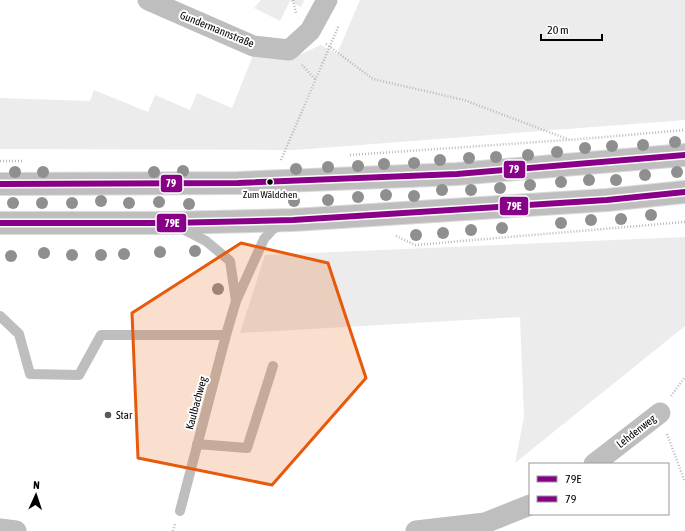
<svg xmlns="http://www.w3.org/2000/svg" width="685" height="531" font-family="'Asap Condensed',sans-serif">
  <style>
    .green { fill: #ececec }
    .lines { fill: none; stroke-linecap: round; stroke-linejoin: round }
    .primary-casing { stroke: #dbdbdb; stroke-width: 24 }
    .path { stroke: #b9b9b9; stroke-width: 2.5; stroke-dasharray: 1 2; stroke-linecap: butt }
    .service { stroke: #bebebe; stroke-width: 10 }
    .minor { stroke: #bebebe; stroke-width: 21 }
    .primary { stroke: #bebebe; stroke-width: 22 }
    .bus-1-casing { stroke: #fff; stroke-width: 9 }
    .bus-2-casing { stroke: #fff; stroke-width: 9 }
    .bus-1 { stroke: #808; stroke-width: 6 }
    .bus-2 { stroke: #808; stroke-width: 6 }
    .tree { fill: #8f8f8f }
    .marked { fill: #e8590c; fill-opacity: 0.2; stroke: #e8590c; stroke-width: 3; stroke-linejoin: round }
    .bus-dot { fill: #000; stroke: #fff; stroke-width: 1.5 }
    .poi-dot { fill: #595959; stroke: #fff; stroke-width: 1.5 }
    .labels { text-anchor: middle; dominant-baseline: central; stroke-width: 4; stroke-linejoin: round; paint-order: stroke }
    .bus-label { font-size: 10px; fill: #000; stroke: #fff }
    .street-label { font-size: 11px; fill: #000; stroke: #fff }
    .poi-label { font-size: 11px; fill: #000; stroke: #fff; text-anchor: start }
    .line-badge { stroke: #fff; stroke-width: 1.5 }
    .badge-label { font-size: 11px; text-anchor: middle; font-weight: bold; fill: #fff }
  </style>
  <rect width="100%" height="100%" fill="#fff"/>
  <path class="green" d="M 261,0 L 304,0 L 301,7 L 290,1 L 280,21 L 254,8 Z
    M 360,0 L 685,0 L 685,120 L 295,150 L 0,149 L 0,98 L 90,101 L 94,90 L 148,112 L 155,95 L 190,110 L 197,93 L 232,108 L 254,53 L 301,54 L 321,45 L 337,54 Z
    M 685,237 L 685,326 L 515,463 L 524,417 L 520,317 L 240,333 L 265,255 Z"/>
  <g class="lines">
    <defs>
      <path id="primary" d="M 0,184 L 238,183 L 457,174 L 685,155
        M 0,223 L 169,223 L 293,220 L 607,200 L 685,192"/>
    </defs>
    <use href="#primary" class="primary-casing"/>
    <path class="path" d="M 293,0 L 296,13
      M 326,44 L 373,79 L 464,100 L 570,140
      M 302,65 L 315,79
      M 350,155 L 581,139 L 685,130
      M 281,160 L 339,25
      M 0,161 L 22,161
      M 396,236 L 415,245 L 685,222
      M 671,396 L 685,377
      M 667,434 L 685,482
      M 173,531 L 175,524"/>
    <path class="service" d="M 181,228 L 206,241 L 230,261 L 236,301
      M 0,316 L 19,334 L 30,374 L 79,375 L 101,335 L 226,335
      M 197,444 L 247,448 L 273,366
      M 180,511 L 226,335 L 236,301 L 264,239 L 273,229 L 282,225"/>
    <path class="minor" d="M 148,0 L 253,46 L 289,50 L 310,31 L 327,0
      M 594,464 L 660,413
      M 0,529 L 16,531
      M 416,531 L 485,523 L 530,505"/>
    <use href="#primary" class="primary"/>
    <defs>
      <path id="bus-1" d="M 0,223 L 169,223 L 293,220 L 607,200 L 685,192"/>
      <path id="bus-2" d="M 0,184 L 238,183 L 457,174 L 685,155"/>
    </defs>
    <use href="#bus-1" class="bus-1-casing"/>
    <use href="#bus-2" class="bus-2-casing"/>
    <use href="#bus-1" class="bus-1"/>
    <use href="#bus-2" class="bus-2"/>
  </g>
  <g class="tree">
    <circle cx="675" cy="142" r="6"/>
    <circle cx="643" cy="145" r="6"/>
    <circle cx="612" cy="146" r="6"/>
    <circle cx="585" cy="148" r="6"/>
    <circle cx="557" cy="152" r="6"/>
    <circle cx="528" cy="155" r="6"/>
    <circle cx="496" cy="157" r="6"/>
    <circle cx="469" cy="158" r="6"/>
    <circle cx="440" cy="160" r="6"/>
    <circle cx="414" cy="163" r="6"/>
    <circle cx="384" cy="164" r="6"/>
    <circle cx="358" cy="166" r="6"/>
    <circle cx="328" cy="167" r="6"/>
    <circle cx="296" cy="169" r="6"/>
    <circle cx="183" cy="171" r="6"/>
    <circle cx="15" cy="172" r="6"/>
    <circle cx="43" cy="172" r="6"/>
    <circle cx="154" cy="172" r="6"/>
    <circle cx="677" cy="172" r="6"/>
    <circle cx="645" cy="175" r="6"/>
    <circle cx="589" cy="180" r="6"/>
    <circle cx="616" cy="180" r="6"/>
    <circle cx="561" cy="182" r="6"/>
    <circle cx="530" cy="185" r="6"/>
    <circle cx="500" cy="188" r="6"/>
    <circle cx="442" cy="190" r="6"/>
    <circle cx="471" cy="190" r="6"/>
    <circle cx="386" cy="195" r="6"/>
    <circle cx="414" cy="196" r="6"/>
    <circle cx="358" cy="197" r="6"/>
    <circle cx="328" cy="200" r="6"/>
    <circle cx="101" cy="201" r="6"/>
    <circle cx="294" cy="201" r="6"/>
    <circle cx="159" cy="202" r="6"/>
    <circle cx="13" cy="203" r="6"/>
    <circle cx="42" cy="203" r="6"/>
    <circle cx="72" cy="203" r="6"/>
    <circle cx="129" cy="203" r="6"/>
    <circle cx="189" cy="204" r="6"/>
    <circle cx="651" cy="215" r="6"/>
    <circle cx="621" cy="219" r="6"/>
    <circle cx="591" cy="220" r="6"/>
    <circle cx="561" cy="223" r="6"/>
    <circle cx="502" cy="228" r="6"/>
    <circle cx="471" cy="230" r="6"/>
    <circle cx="443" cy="233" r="6"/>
    <circle cx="416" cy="235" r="6"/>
    <circle cx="195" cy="251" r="6"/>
    <circle cx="160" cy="252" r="6"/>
    <circle cx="44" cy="253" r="6"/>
    <circle cx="124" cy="254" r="6"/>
    <circle cx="72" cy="255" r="6"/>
    <circle cx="101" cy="255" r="6"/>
    <circle cx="11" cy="256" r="6"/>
    <circle cx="218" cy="289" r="6"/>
  </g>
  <path class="marked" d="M 241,243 L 328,263 L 366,378 L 272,485 L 138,458 L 132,313 Z"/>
  <circle class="bus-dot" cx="270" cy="182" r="3.5"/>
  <circle class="poi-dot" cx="108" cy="415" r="4"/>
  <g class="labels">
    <g class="bus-label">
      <text x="270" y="194">Zum Wäldchen</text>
    </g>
    <g class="street-label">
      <text transform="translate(217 29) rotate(22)">Gundermannstraße</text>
      <text transform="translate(196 403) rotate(-75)">Kaulbachweg</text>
      <text transform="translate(636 431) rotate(-38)">Lehdenweg</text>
    </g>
    <g class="poi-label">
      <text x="116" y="415">Star</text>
    </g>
  </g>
  <g class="line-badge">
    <rect x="503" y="160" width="23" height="19" rx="4" fill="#808"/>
    <rect x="160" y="174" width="23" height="19" rx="4" fill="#808"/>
    <rect x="499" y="196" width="30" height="20" rx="4" fill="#808"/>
    <rect x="156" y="213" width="31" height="20" rx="4" fill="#808"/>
  </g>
  <g class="badge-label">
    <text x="514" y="173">79</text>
    <text x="171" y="187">79</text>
    <text x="514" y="210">79E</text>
    <text x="172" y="227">79E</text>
  </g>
  <rect x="529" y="463" width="140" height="52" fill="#ffffff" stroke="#999999"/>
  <rect x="537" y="476" width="20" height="6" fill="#880088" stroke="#999999"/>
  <text x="565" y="483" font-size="12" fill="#000000">79E</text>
  <rect x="537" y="496" width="20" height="6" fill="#880088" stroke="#999999"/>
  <text x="565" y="503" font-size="12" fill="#000000">79</text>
  <g transform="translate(36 495) rotate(3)" stroke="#ffffff" stroke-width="3" paint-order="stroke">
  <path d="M0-3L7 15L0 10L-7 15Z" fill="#000000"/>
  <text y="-6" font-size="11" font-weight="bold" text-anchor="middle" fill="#000000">N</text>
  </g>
  <path d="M541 34v6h61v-6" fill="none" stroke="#000000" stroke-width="2"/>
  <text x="547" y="34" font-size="12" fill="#000000" stroke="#ffffff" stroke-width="3" paint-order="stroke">20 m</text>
</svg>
